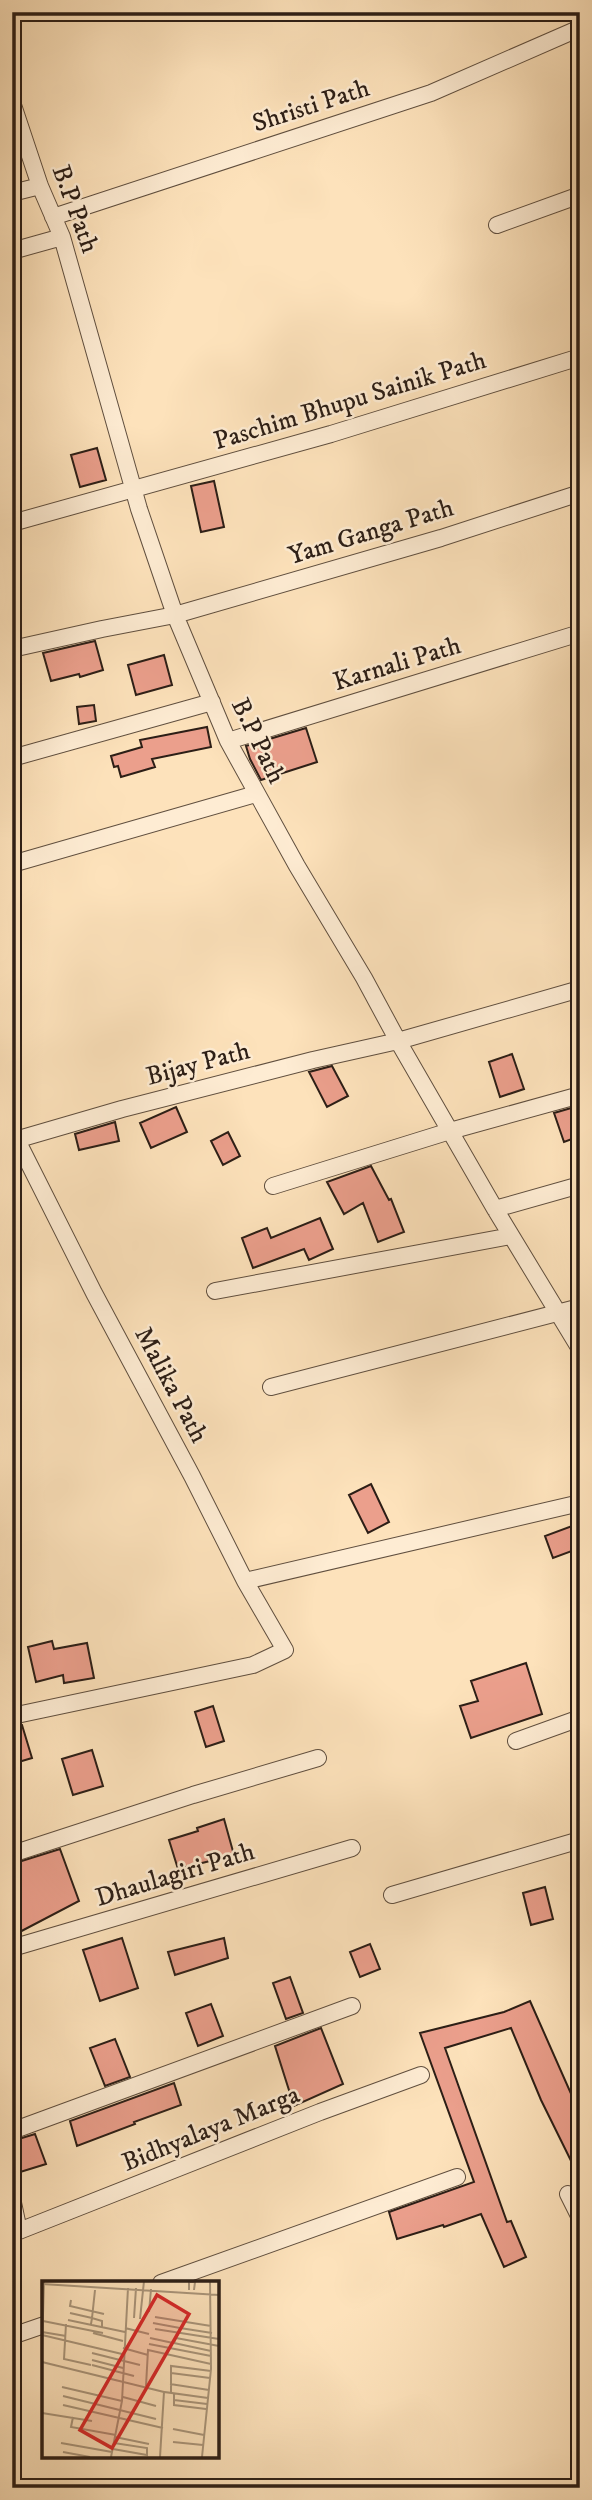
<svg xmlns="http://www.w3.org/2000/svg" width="592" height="2500" font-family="'IM FELL DW Pica',serif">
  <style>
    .building { fill: #eb9f8c; stroke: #2c1e16; stroke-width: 2 }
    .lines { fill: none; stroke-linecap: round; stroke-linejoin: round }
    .street-casing { stroke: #604f3f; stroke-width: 18 }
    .street { stroke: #feecd3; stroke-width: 16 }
    .labels { text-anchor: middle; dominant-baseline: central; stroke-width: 5; stroke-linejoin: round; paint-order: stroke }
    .street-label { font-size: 26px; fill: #2c1e16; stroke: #feecd3 }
    .inset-road { fill: none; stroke: #a99479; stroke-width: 2 }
    .view { fill: #d62828; fill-opacity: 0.15; stroke: #d62828; stroke-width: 3.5 }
    .inset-edge { fill: none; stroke: #2c1e16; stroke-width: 3.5 }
  </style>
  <rect width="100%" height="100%" fill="#fde2bb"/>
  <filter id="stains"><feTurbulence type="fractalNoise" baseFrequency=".00286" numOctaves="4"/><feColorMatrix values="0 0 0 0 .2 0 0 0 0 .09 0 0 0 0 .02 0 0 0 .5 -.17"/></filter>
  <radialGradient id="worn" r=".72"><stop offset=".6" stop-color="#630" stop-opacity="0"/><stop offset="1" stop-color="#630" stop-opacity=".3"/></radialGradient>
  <path class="building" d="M 97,448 L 106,480 L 80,487 L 71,455 Z
    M 214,481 L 224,527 L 201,532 L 191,486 Z
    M 95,641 L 103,670 L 80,677 L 79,674 L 51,681 L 43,653 Z
    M 164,655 L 172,685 L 136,695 L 128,665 Z
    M 94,705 L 96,721 L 79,724 L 77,707 Z
    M 207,727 L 211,747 L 152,759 L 155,767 L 121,777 L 118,766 L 114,767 L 111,756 L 142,747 L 140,740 Z
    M 306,728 L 317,762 L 261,780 L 250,759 L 246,746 Z
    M 512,1054 L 524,1089 L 500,1097 L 489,1062 Z
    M 332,1066 L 348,1096 L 327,1107 L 309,1072 Z
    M 578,1106 L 580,1136 L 564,1142 L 554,1113 Z
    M 176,1107 L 187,1132 L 151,1148 L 140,1123 Z
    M 115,1122 L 119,1141 L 79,1150 L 75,1134 Z
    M 228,1132 L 240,1156 L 223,1165 L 211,1141 Z
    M 371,1166 L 389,1200 L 391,1199 L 404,1232 L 378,1242 L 363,1203 L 344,1214 L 327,1182 Z
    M 320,1218 L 333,1249 L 309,1260 L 304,1249 L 253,1268 L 242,1238 L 267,1228 L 271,1238 Z
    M 371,1484 L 389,1522 L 368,1533 L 349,1495 Z
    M 572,1526 L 580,1548 L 553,1558 L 545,1536 Z
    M 52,1641 L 54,1649 L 87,1643 L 94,1678 L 64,1683 L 63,1675 L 36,1682 L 28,1647 Z
    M 526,1663 L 542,1714 L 471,1738 L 460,1706 L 478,1701 L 471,1681 Z
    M 213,1706 L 224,1741 L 206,1747 L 195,1712 Z
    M 22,1725 L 32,1758 L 12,1764 L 12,1726 Z
    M 92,1750 L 103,1786 L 73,1795 L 62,1759 Z
    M 224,1819 L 234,1855 L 178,1869 L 169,1840 L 198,1831 L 197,1828 Z
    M 60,1849 L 79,1901 L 12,1936 L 12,1864 Z
    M 545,1887 L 553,1919 L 531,1925 L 523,1893 Z
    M 122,1938 L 138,1988 L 100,2001 L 83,1950 Z
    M 224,1938 L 228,1958 L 175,1975 L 168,1952 Z
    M 370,1944 L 380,1969 L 360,1977 L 350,1952 Z
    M 290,1977 L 303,2013 L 286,2019 L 273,1983 Z
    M 530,2001 L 580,2114 L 580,2179 L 541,2100 L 511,2028 L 445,2048 L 507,2222 L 511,2221 L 526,2257 L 504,2267 L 481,2214 L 444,2227 L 443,2225 L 397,2239 L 389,2212 L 474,2182 L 420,2033 L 504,2012 Z
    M 211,2004 L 223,2036 L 198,2046 L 186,2013 Z
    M 321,2028 L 343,2084 L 294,2106 L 275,2046 Z
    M 115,2039 L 130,2077 L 105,2086 L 90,2048 Z
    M 174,2083 L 181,2105 L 134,2122 L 135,2124 L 77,2146 L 70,2121 Z
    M 35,2134 L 46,2164 L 17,2173 L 12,2153 L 12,2141 Z"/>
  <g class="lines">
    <defs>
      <path id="street" d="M 12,102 L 40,186 L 62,237 L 139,509 L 175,615 L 228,741 L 297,866 L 364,978 L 398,1041 L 495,1209 L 580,1349
        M 12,193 L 40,186
        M 53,217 L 431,93 L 580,28
        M 497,225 L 580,195
        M 12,251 L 62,237
        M 12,523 L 331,434 L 580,357
        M 12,649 L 102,629 L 175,615 L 441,538 L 580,493
        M 228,741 L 580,633
        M 12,758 L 212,702
        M 12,864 L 256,794
        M 12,1141 L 122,1109 L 313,1060 L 398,1041 L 580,989
        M 273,1186 L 450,1131 L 580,1095
        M 495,1209 L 580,1185
        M 215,1291 L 511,1236
        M 271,1387 L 580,1307
        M 245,1581 L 580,1503
        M 12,1716 L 253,1665 L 285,1650 L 245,1581 L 192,1476 L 94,1293 L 17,1140
        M 516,1741 L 580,1718
        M 12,1854 L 193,1795 L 318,1758
        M 392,1895 L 580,1840
        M 12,1948 L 352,1848
        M 12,2131 L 352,2006
        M 568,2194 L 580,2218
        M 12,2198 L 19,2231 L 320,2112 L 421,2075
        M 161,2283 L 457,2177
        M 12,2336 L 44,2325"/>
    </defs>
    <use href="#street" class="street-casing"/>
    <use href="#street" class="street"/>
  </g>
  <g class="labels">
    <g class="street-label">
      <text transform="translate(311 106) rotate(-18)">Shristi Path</text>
      <text transform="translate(75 209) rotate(70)">B.P Path</text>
      <text transform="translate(350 401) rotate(-17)">Paschim Bhupu Sainik Path</text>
      <text transform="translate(371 532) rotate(-17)">Yam Ganga Path</text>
      <text transform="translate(397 664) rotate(-17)">Karnali Path</text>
      <text transform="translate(258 741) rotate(64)">B.P Path</text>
      <text transform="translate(198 1064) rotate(-15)">Bijay Path</text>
      <text transform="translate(171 1385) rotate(62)">Malika Path</text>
      <text transform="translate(175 1875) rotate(-17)">Dhaulagiri Path</text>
      <text transform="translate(211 2129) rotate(-22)">Bidhyalaya Marga</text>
    </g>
  </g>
  <g transform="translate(42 2281)">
    <rect width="177" height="177" fill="#fde2bb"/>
    <path class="inset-road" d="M 0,3 L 177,14M 147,9 L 147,1 L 153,1 L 152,9M 29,19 L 28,25 L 62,33M 107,31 L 109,8M 28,32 L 50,37 L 53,9M 113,36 L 169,45M 92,37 L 94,7M 98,38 L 102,0M 26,39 L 83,51M 1,40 L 61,52M 111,42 L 138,47 L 132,62 L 169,70M 24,43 L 22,78 L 49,84M 49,43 L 50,37 L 60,40 L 60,46M 83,47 L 107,53M 138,47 L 170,52M 113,48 L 177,58M 0,51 L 24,55M 51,52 L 81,60M 0,54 L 80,73M 108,57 L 131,62M 134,57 L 177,65M 107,63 L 169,75M 0,67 L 2,0M 81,67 L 106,74M 50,72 L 98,84M 50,79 L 81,87M 0,81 L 122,111M 50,84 L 92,95M 129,92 L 168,97M 128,103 L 167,109M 104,105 L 106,69 L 169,83M 20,106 L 80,120M 129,112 L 129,85 L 169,90M 132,113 L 132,124 L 164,128M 21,115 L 114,138M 81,116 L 114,125M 132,119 L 165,123M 21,124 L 121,147M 0,132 L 50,140M 31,136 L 29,146 L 74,154M 131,148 L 162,154M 73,156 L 107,163M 131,161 L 161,164M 19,162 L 70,171M 71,168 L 105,174 L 105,167 L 72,162M 21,171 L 48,176M 69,176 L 80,120 L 86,7M 118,176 L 122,111 L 166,117M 160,176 L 169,88 L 168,0"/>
    <path class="view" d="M 115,14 L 147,33 L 70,167 L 38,149 Z"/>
    <rect width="177" height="177" class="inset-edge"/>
  </g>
  <rect width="592" height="2500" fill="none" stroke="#fde2bb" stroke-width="42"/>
  <rect x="14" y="14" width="564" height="2472" fill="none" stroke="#2c1e16" stroke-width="3.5"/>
  <rect x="21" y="21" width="550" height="2458" fill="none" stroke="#2c1e16" stroke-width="2"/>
  <rect width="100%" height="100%" filter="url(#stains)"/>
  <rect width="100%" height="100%" fill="url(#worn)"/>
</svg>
